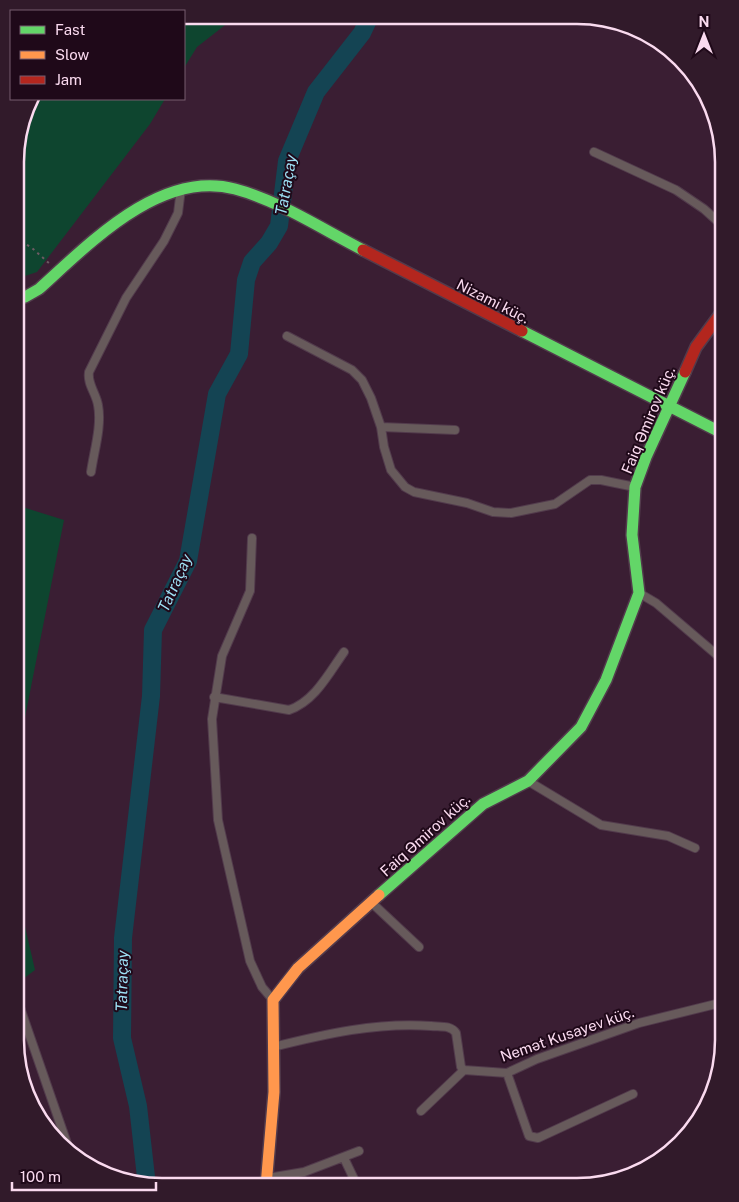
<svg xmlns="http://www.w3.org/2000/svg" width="739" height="1202" font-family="'Public Sans',sans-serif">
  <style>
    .green { fill: #0e452f }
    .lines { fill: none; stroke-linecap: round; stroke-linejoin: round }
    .river { stroke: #144453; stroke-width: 18 }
    .street-casing { stroke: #523b4c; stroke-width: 10 }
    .fast-casing { stroke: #523b4c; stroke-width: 14 }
    .slow-casing { stroke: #523b4c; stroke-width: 14 }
    .jam-casing { stroke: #523b4c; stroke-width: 14 }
    .path { stroke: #6c5b63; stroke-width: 2; stroke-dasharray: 2.5 4; stroke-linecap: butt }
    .street { stroke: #675a5b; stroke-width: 8 }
    .fast { stroke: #63d668; stroke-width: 11 }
    .slow { stroke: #ff974d; stroke-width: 11 }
    .jam { stroke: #b3261e; stroke-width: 11 }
    .labels { text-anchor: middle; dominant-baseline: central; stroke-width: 4; stroke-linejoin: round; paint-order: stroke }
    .street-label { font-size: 15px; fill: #fadaef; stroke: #1f0919 }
    .water-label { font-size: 16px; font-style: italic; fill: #9ddff3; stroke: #1f0919 }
    .rim { fill: none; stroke: #fadaef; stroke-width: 2.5 }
  </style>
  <rect width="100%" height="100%" fill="#3a1e33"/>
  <path class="green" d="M 184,15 L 238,15 L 197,47 L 184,68 Z
    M 30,99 L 165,99 L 150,124 L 37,272 L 16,279 L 16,143 Z
    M 16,505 L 64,520 L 15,768 Z
    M 15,883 L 35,970 L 15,985 Z"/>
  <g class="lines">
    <path class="river" d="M 147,1186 L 138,1106 L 122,1038 L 123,938 L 151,696 L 153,630 L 188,561 L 217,394 L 239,354 L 246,280 L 252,262 L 269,243 L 279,226 L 287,161 L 316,92 L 362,33 L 370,16"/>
    <defs>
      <path id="street" d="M 594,152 L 676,190 L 704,209 L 724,227
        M 287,336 L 352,370 L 362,380 L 371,398 L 381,427 L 384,447 L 391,470 L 405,487 L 414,492 L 467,503 L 493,512 L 511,513 L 555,504 L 590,480 L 601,480 L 635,487
        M 381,427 L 455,430
        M 91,472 C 94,451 102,426 98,405 C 96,393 87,384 89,372 L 126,298 L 164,241 L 178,213 L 181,189
        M 252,538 L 250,591 L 222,656 L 212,719 L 218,820 L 250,961 L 262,987 L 273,1000
        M 639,593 L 656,603 L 724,661
        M 214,697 L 289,710 C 315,701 329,673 344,652
        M 528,781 L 601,825 L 668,836 L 695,848
        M 372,903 L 419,947
        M 16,996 L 71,1155
        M 273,1047 C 325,1034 377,1022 431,1026 C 440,1027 451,1025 456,1033 L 461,1067 L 464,1070 L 507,1073 L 537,1059 L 639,1023 L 724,1002
        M 507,1073 L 529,1136 L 538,1138 L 633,1094
        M 421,1111 L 464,1070
        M 344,1158 L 354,1179
        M 268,1178 L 304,1172 L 359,1151"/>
      <path id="fast" d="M 16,298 L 25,297 L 39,289 C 89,244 160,169 235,189 C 280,201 322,229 363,250
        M 522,331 L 724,434
        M 379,895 L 483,804 L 528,781 L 581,727 L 606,680 L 639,593 L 632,535 L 635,487 L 646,457 L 685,372"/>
      <path id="slow" d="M 266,1186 L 274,1092 L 273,1000 L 298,968 L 379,895"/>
      <path id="jam" d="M 363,250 L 522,331
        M 685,372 L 696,347 L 724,309"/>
    </defs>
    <use href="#street" class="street-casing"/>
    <use href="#fast" class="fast-casing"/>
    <use href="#slow" class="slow-casing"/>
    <use href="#jam" class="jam-casing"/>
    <path class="path" d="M 16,238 L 32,248 L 51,265"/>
    <use href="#street" class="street"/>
    <use href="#fast" class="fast"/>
    <use href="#slow" class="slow"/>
    <use href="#jam" class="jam"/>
  </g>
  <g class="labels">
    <g class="street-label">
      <text transform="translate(493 301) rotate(27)">Nizami küç.</text>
      <text transform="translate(648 420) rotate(-67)">Faiq Əmirov küç.</text>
      <text transform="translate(425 835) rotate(-42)">Faiq Əmirov küç.</text>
      <text transform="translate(567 1034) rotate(-19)">Nemət Kusayev küç.</text>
    </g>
    <g class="water-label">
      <text transform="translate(286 185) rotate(-80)">Tatraçay</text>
      <text transform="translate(175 583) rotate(-66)">Tatraçay</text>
      <text transform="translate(122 981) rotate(-89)">Tatraçay</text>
    </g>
  </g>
  <path d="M0 0H739V1202H0ZM162 24H577A138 138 0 0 1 715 162V1040A138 138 0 0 1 577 1178H162A138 138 0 0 1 24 1040V162A138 138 0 0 1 162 24Z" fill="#311a2a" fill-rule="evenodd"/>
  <path class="rim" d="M162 24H577A138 138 0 0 1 715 162V1040A138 138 0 0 1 577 1178H162A138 138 0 0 1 24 1040V162A138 138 0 0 1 162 24Z"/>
  <rect x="10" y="10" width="175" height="90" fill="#1f0919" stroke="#775d6f"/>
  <rect x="20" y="26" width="25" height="8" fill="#63d668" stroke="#775d6f"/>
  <text x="55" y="35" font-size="15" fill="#fadaef">Fast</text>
  <rect x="20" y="51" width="25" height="8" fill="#ff974d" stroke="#775d6f"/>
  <text x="55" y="60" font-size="15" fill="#fadaef">Slow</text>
  <rect x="20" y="76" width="25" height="8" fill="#b3261e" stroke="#775d6f"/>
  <text x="55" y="85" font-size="15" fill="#fadaef">Jam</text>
  <g transform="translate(704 35)" stroke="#1f0919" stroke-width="4" paint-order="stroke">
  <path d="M0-4L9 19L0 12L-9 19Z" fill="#fadaef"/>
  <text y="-8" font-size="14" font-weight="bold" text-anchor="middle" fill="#fadaef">N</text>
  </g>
  <path d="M12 1182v8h144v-8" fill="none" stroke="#fadaef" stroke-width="2.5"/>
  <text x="20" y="1182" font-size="15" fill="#fadaef" stroke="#1f0919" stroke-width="4" paint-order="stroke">100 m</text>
</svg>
